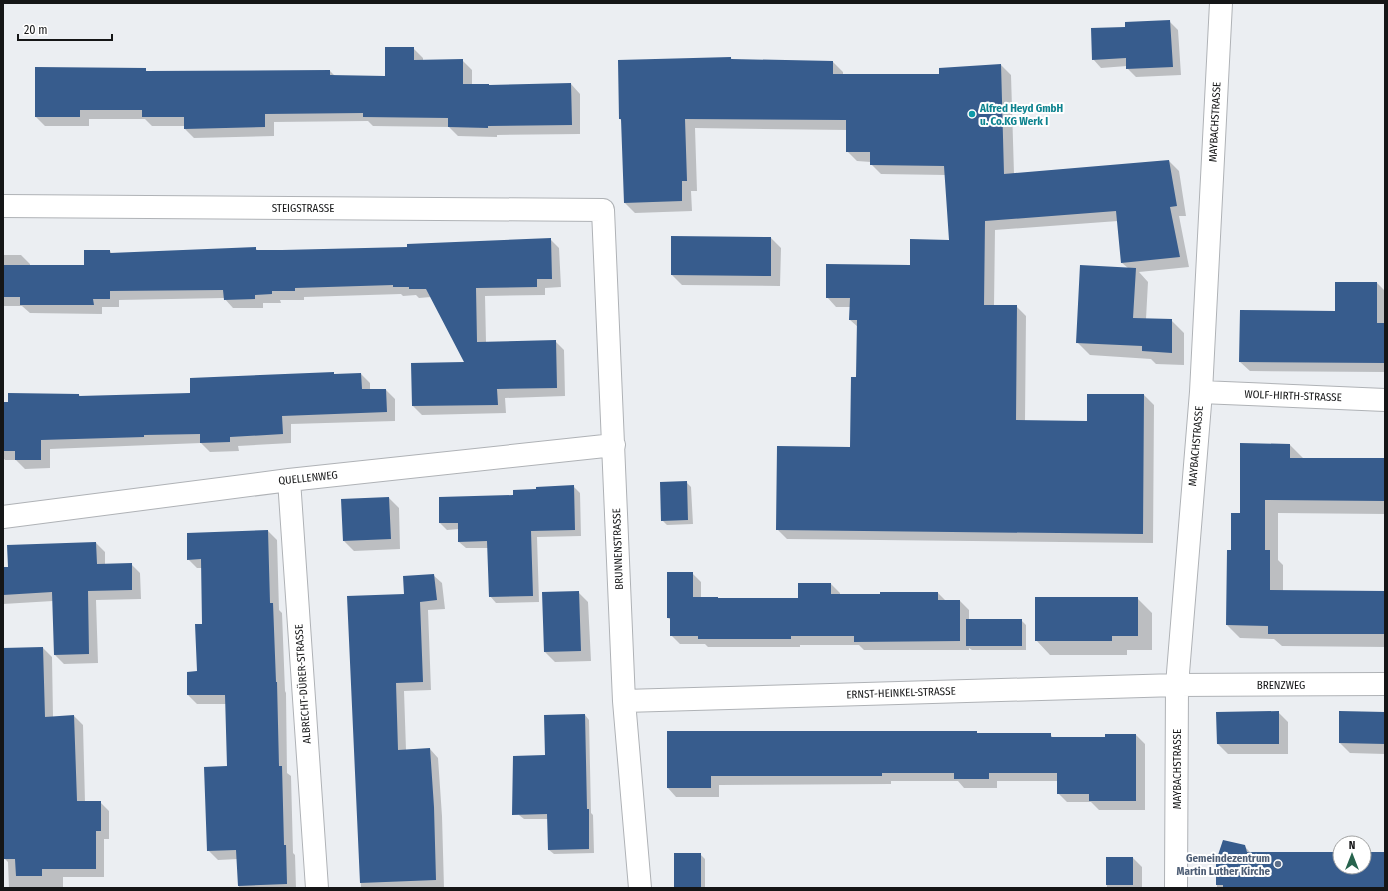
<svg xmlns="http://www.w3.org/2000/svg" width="1388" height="891" font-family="'Fira Sans Condensed',sans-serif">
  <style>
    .shadow { fill: #0003 }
    .building { fill: #375c8d }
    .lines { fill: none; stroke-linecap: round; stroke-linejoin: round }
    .minor-casing { stroke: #afb2b6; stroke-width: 24 }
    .minor { stroke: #fff; stroke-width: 22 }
    .culture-dot { fill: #0f9aa8; stroke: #fff; stroke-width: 1.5 }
    .service-dot { fill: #5c6f8a; stroke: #fff; stroke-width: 1.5 }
    .labels { text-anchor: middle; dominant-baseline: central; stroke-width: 4; stroke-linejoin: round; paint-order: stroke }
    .culture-label { font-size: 11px; font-weight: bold; fill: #0d838f; stroke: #fff; text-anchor: start }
    .street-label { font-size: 11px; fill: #151617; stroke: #fff }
    .service-label { font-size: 11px; font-weight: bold; fill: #4e5e75; stroke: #fff; text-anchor: end }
  </style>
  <rect width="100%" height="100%" fill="#ebeef2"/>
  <path class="shadow" d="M 1169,21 L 1178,30 L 1181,75 L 1136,77 L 1127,68 L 1127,66 L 1101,68 L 1093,59 L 1126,28 Z
    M 413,48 L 423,58 L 423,61 L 462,60 L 472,70 L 472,85 L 489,86 L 571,84 L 580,94 L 580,134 L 497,135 L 497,137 L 458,136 L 449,127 L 373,126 L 368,121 L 274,122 L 274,136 L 194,138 L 185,129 L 185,126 L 152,126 L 145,119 L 89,119 L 89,126 L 45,126 L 36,117 L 145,69 L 147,72 L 330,71 L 335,76 L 386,77 Z
    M 731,58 L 732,60 L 833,62 L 843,72 L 843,75 L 940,75 L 1001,65 L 1011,75 L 1014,174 L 1169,161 L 1179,171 L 1186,216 L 1179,216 L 1189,267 L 1139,272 L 1148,282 L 1146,319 L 1171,320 L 1184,333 L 1184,365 L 1156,364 L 1151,359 L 1090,355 L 1077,342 L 1128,268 L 1122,263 L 1118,221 L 995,230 L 994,306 L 1016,306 L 1026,316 L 1025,421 L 1088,422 L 1088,395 L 1144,395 L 1154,405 L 1153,543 L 787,539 L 777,529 L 851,448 L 857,378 L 858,327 L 850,320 L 851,307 L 836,307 L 827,297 L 911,266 L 950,241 L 946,175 L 881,174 L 871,164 L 871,162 L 857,161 L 847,151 L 847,130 L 695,128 L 697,191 L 691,191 L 692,211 L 635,213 L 625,203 L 622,121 L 620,119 Z
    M 771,238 L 781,248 L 780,286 L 682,285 L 672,275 Z
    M 550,239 L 559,248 L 561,287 L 545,288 L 545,295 L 485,296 L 486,342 L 555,341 L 564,350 L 565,396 L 505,398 L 506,413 L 422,415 L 413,406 L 465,362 L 431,297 L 419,298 L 416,295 L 403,296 L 401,294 L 304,297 L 304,300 L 280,300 L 281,303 L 263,303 L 263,308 L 233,308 L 224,298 L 119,300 L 119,307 L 102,307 L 102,314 L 30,313 L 22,306 L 3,306 L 3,255 L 21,255 L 30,264 L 30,266 L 85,266 L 110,251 L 112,254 L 255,248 L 258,251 L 408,248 Z
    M 1336,283 L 1377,283 L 1385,291 L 1385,372 L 1250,371 L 1240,362 L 1336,312 Z
    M 361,374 L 370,383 L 370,390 L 386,390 L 395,399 L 395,421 L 291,424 L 291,443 L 238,446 L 239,451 L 210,452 L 201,443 L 50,449 L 50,468 L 25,469 L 16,460 L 5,460 L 3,458 L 3,403 L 79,395 L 81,397 L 191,394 L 335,375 Z
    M 1241,444 L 1290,445 L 1303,458 L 1385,459 L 1385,514 L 1278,513 L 1278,560 L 1283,565 L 1283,591 L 1385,592 L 1385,647 L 1282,646 L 1274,639 L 1240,638 L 1227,625 L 1232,551 L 1241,514 Z
    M 686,482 L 691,487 L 693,524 L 667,525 L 662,520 Z
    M 573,486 L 580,493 L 581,536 L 537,537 L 539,602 L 496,603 L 490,596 L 488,548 L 466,548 L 459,542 L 459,529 L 447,530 L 440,523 L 514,496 Z
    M 389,498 L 399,508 L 400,549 L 354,551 L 344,541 Z
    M 268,531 L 277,540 L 279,610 L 282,613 L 285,691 L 286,693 L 287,773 L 291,776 L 293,853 L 295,855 L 296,888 L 239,888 L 238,859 L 218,860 L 208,850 L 228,767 L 226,704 L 197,704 L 188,695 L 188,672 L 198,672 L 203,625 L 202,568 L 197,568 L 188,559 Z
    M 96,543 L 105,552 L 105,565 L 131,564 L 140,573 L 141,599 L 96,600 L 98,663 L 64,664 L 55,655 L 53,601 L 3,604 L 3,568 L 9,568 Z
    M 692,573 L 701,582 L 701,598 L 719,599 L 799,599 L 831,584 L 840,593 L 840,595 L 938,593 L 946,601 L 960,601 L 969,610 L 969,620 L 1021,620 L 1026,625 L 1026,650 L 972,650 L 969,648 L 969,650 L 864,650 L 859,645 L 800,645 L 800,647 L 708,647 L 705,644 L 680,644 L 671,635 L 671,620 L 668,618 Z
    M 433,575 L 442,583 L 445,609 L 428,610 L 431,690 L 404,691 L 406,750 L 430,749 L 438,758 L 442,816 L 444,888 L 361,888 L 359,823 L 406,595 Z
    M 578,592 L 588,602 L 591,661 L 555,662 L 545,652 Z
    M 1137,598 L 1152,613 L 1152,650 L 1127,650 L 1127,655 L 1050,655 L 1036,640 Z
    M 43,648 L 52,657 L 53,717 L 74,716 L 83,725 L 85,802 L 100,802 L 109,811 L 109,839 L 104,839 L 104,877 L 63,877 L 63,888 L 9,888 L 8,862 L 5,859 L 3,778 L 3,649 Z
    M 1278,712 L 1288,722 L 1288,754 L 1228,754 L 1218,744 Z
    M 1385,713 L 1385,754 L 1350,753 L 1340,743 Z
    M 585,715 L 589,720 L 591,813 L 593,815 L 594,853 L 554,854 L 549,850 L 549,819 L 524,819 L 519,815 L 546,756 Z
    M 668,732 L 1050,734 L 1053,738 L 1106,738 L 1136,735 L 1145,744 L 1145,810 L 1099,810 L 1091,802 L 1067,802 L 1058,793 L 1058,781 L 997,781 L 997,788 L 964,788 L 958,781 L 891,781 L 891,784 L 719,785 L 719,797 L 676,797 L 668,788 Z
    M 1244,846 L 1251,853 L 1340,853 L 1340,867 L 1364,867 L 1364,853 L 1385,853 L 1385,888 L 1217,888 L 1217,861 Z
    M 700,854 L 705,859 L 705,888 L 675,888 Z
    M 1107,858 L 1133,858 L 1142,867 L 1142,888 L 1107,888 Z"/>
  <path class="building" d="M 1170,20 L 1173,67 L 1126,69 L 1126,58 L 1092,60 L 1091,28 L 1125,27 L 1125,22 Z
    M 385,47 L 414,47 L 414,60 L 463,59 L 463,84 L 489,84 L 489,85 L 571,83 L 572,125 L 488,126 L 488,128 L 448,127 L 448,118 L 363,117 L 363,113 L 265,114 L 265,127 L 184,129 L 184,117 L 142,117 L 142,110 L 80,110 L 80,117 L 35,117 L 35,67 L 146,68 L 146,71 L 330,70 L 330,75 L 385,76 Z
    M 731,57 L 731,59 L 833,61 L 833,74 L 939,74 L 939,68 L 1001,64 L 1004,174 L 1169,160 L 1177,206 L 1170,207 L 1180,257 L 1121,263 L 1116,211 L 985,221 L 984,305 L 1017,305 L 1016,420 L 1087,421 L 1087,394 L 1144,394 L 1143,534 L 776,530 L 777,446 L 850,447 L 851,377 L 856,377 L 857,320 L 849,320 L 850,298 L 826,298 L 826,264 L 910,265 L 910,239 L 949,240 L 944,166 L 870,165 L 870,152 L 846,152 L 846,120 L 685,119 L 687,181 L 682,181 L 682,201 L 624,203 L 621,119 L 619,119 L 618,60 Z
    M 671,236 L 771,237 L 771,276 L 671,275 Z
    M 551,238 L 552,279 L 537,279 L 537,287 L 476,288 L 477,342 L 556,340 L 557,388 L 497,389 L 498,405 L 412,406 L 411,363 L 464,362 L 426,289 L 409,289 L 409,287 L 393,287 L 393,285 L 295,288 L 295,291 L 272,291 L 272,294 L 255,295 L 255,299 L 224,300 L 223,290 L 110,291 L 110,299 L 93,299 L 94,305 L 20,305 L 20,297 L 3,297 L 3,265 L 84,265 L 84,250 L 110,250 L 110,253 L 256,247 L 256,250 L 282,250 L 407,247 L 407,244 Z
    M 1080,265 L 1136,268 L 1133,318 L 1172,319 L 1172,353 L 1142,351 L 1142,346 L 1076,343 Z
    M 1335,282 L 1377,282 L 1377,323 L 1385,323 L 1385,363 L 1239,362 L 1240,310 L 1335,311 Z
    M 334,372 L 334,374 L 361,373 L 362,389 L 386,389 L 387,412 L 282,416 L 283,434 L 230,437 L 230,442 L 200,443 L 200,434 L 144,435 L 144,437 L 41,440 L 41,460 L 15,460 L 15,451 L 3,451 L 3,402 L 8,402 L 8,393 L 79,394 L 79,396 L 190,393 L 190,378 Z
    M 1240,443 L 1290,444 L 1290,458 L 1385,458 L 1385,501 L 1265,500 L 1265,550 L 1270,550 L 1270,590 L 1385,591 L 1385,634 L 1268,634 L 1268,626 L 1226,625 L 1227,550 L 1231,550 L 1231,513 L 1240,513 Z
    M 687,481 L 688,520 L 661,521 L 660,482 Z
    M 574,485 L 575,530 L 531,531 L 533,596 L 489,597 L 487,541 L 458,542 L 458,523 L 439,523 L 439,497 L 513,495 L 513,490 L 536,489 L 536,487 Z
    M 389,497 L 391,539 L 343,541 L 341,499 Z
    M 268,530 L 270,603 L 273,603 L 276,682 L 277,682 L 279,766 L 282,766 L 284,845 L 286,845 L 287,884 L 238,886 L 236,850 L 207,851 L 204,767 L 227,766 L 225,695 L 187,695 L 187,672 L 197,671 L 195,624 L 202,624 L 201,559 L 187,560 L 187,533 Z
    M 96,542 L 97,564 L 132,563 L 132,590 L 88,591 L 89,654 L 54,655 L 52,592 L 3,595 L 3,567 L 8,567 L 7,545 Z
    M 667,572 L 693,572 L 693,597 L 718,597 L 718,598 L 798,598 L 798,583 L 831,583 L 831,594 L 880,594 L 880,592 L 938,592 L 938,600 L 960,600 L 960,641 L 854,642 L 854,636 L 791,636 L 791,639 L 698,639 L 698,636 L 670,636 L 670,618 L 667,618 Z
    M 434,574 L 437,600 L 420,602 L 423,682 L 396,683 L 398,750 L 430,748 L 434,807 L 436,880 L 360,883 L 347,596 L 404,594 L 403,576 Z
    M 579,591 L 581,651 L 544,652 L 542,592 Z
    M 1035,597 L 1138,597 L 1138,636 L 1112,636 L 1112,641 L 1035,641 Z
    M 966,619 L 1022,619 L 1022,646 L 966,646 Z
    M 43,647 L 45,717 L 74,715 L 77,801 L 101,801 L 101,831 L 96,831 L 96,869 L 42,869 L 42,876 L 16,876 L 15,859 L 4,859 L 3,648 Z
    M 1279,711 L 1279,744 L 1217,744 L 1216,712 Z
    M 1339,711 L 1385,712 L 1385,744 L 1339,743 Z
    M 585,714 L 587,809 L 589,809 L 589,849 L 548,850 L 547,814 L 512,815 L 513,756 L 545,755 L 544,715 Z
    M 667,731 L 977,731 L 977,733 L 1051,733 L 1051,737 L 1105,737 L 1105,734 L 1136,734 L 1136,801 L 1089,801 L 1089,794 L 1057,794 L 1057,773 L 989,773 L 989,779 L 954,779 L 954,773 L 882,773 L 882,776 L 711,776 L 711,788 L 667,788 Z
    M 1223,840 L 1245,845 L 1247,852 L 1340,852 L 1340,867 L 1364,867 L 1364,852 L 1385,852 L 1385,888 L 1223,888 L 1223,885 L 1216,885 L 1216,861 Z
    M 674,853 L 701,853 L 701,888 L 674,888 Z
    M 1106,857 L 1133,857 L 1133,885 L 1106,885 Z"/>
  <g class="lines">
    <defs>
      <path id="minor" d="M 3,206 L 603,210 L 624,701 L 640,888
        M 1201,392 L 1385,400
        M 289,480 L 317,888
        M 3,517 L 289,480 L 614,445
        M 624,701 L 1177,685 L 1385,684
        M 1176,888 L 1177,685 L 1201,392 L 1221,3"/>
    </defs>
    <use href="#minor" class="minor-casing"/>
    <use href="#minor" class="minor"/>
  </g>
  <circle class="culture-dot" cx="972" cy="114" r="4"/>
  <circle class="service-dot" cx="1278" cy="864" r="4"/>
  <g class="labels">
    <g class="culture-label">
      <text x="980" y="108">Alfred Heyd GmbH<tspan x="980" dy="13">u. Co.KG Werk I</tspan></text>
    </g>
    <g class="street-label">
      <text transform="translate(1215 122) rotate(-87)">MAYBACHSTRASSE</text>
      <text x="303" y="208">STEIGSTRASSE</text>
      <text transform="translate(1293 396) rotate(2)">WOLF-HIRTH-STRASSE</text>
      <text transform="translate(1196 446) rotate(-85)">MAYBACHSTRASSE</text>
      <text transform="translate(308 478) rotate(-6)">QUELLENWEG</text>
      <text transform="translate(618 549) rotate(-92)">BRUNNENSTRASSE</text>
      <text transform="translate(303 684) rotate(-94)">ALBRECHT-DÜRER-STRASSE</text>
      <text x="1281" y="685">BRENZWEG</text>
      <text transform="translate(901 693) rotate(-2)">ERNST-HEINKEL-STRASSE</text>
      <text transform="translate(1177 769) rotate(-90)">MAYBACHSTRASSE</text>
    </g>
    <g class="service-label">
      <text x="1270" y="858">Gemeindezentrum<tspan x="1270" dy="13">Martin Luther Kirche</tspan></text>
    </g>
  </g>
  <rect width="1388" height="891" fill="none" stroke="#151617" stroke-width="8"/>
  <g transform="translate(1352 855)"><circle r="19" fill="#ffffff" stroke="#a1a2a2"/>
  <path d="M0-3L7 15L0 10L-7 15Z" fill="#27634d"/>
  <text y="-6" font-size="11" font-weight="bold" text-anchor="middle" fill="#151617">N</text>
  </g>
  <path d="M18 34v6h94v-6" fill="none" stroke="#151617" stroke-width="2"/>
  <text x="24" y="34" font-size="12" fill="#151617" stroke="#ffffff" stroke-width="3" paint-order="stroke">20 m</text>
</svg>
